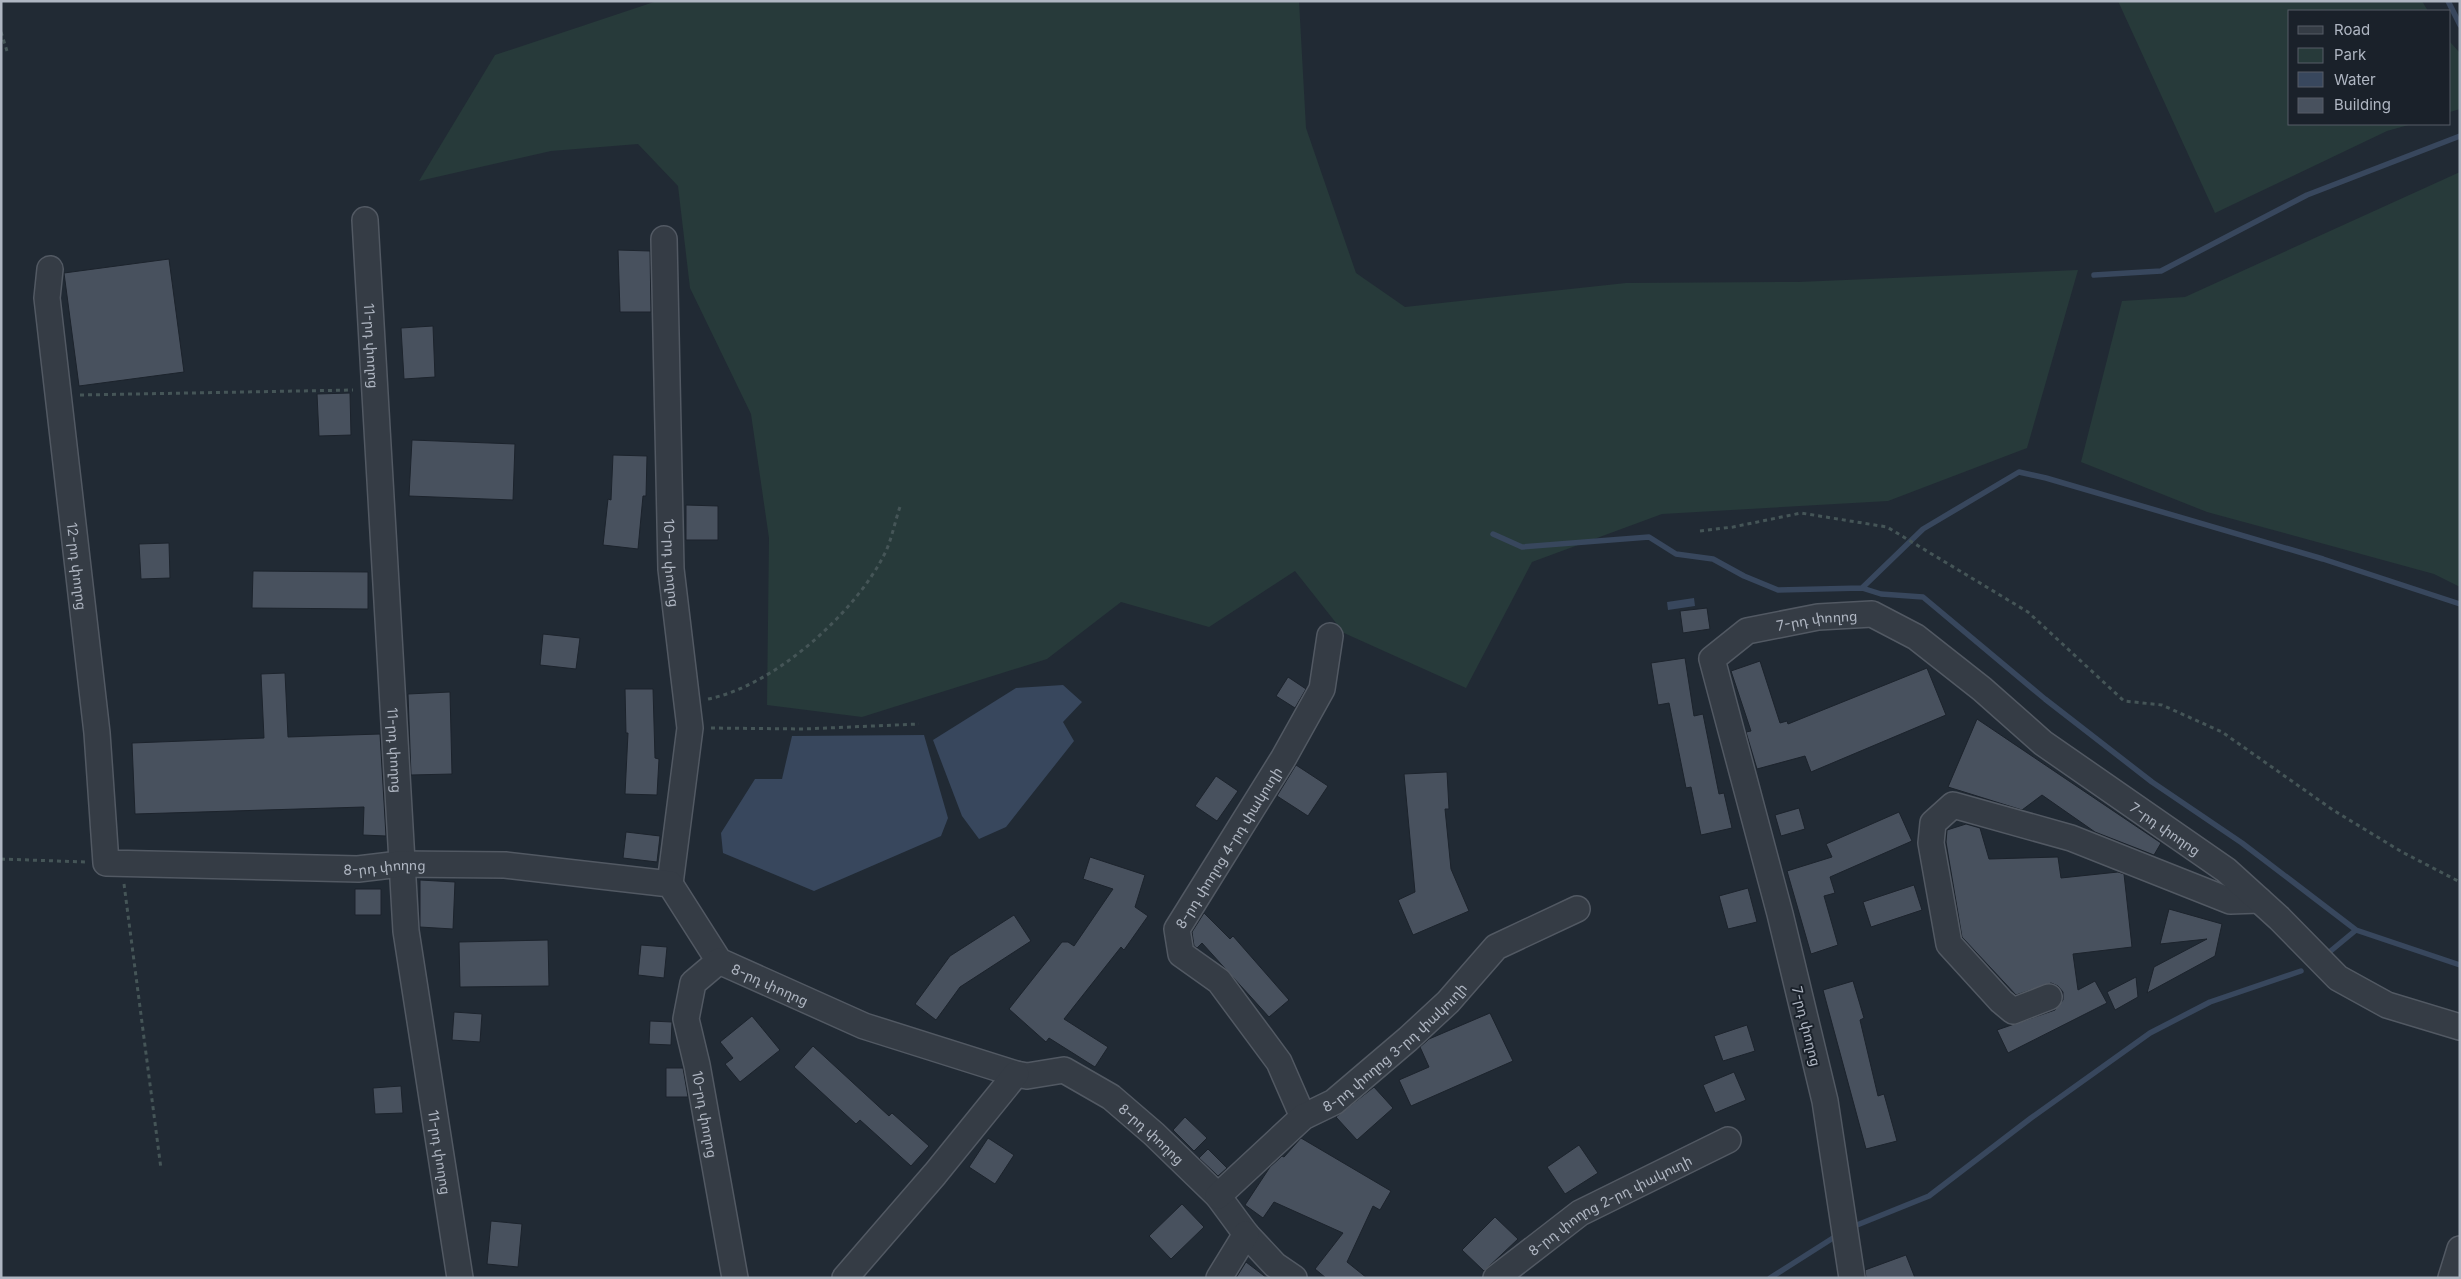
<svg xmlns="http://www.w3.org/2000/svg" width="2461" height="1279" font-family="Inter,'Noto Sans Armenian',sans-serif">
  <style>
    .green { fill: #273a3a }
    .water { fill: #38475d }
    .lines { fill: none; stroke-linecap: round; stroke-linejoin: round }
    .stream { stroke: #38475d; stroke-width: 5.5 }
    .building { fill: #48515e; stroke: #1c232c }
    .minor-casing { stroke: #525963; stroke-width: 28 }
    .path { stroke: #455557; stroke-width: 3; stroke-dasharray: 4 4; stroke-linecap: butt }
    .minor { stroke: #353c45; stroke-width: 25 }
    .labels { text-anchor: middle; dominant-baseline: central; stroke-width: 4; stroke-linejoin: round; paint-order: stroke }
    .street-label { font-size: 14px; fill: #afb6c2; stroke: #1a212a }
  </style>
  <rect width="100%" height="100%" fill="#212a34"/>
  <path class="green" d="M 657,1 L 1299,1 L 1306,128 L 1356,273 L 1405,307 L 1626,283 L 1798,282 L 2078,270 L 2027,448 L 1888,501 L 1662,514 L 1532,562 L 1466,688 L 1344,633 L 1295,571 L 1209,627 L 1121,602 L 1047,659 L 862,717 L 767,705 L 769,538 L 751,414 L 690,288 L 678,186 L 638,144 L 551,151 L 419,181 L 495,55 Z
    M 2118,1 L 2422,1 L 2428,11 L 2290,11 L 2290,124 L 2412,124 L 2387,131 L 2215,213 Z
    M 2450,42 L 2460,53 L 2460,109 L 2450,112 Z
    M 2460,172 L 2460,587 L 2434,574 L 2207,512 L 2081,462 L 2122,301 L 2185,297 Z"/>
  <path class="water" d="M 1694,598 L 1695,606 L 1668,610 L 1667,602 Z
    M 1063,685 L 1082,702 L 1063,722 L 1074,741 L 1006,827 L 979,839 L 962,816 L 933,740 L 1016,688 Z
    M 924,735 L 948,818 L 941,836 L 814,891 L 723,853 L 721,833 L 755,779 L 782,779 L 792,736 Z"/>
  <g class="lines">
    <path class="stream" d="M 2448,1 L 2460,25
      M 2094,275 L 2161,271 L 2307,195 L 2460,136
      M 1493,534 L 1522,547 L 1649,537 L 1676,554 L 1713,559 L 1744,576 L 1778,590 L 1862,588 L 1881,594 L 1923,597 L 2045,699 L 2152,782 L 2242,843 L 2356,930 L 2460,965
      M 1862,588 L 1923,529 L 2019,472 L 2046,478 L 2323,559 L 2460,604
      M 2327,954 L 2356,930
      M 1857,1225 L 1929,1196 L 2031,1118 L 2150,1033 L 2210,1002 L 2301,971
      M 1770,1278 L 1833,1238"/>
  </g>
  <path class="building" d="M 618,250 L 650,251 L 651,312 L 620,312 Z
    M 169,259 L 184,372 L 79,386 L 64,273 Z
    M 433,326 L 435,377 L 404,379 L 401,328 Z
    M 350,393 L 351,435 L 319,436 L 317,394 Z
    M 412,440 L 515,444 L 513,500 L 409,496 Z
    M 613,455 L 647,456 L 646,496 L 643,496 L 638,549 L 603,545 L 608,499 L 611,500 Z
    M 686,505 L 718,506 L 718,540 L 686,540 Z
    M 169,543 L 170,578 L 141,579 L 139,544 Z
    M 253,571 L 368,572 L 368,609 L 252,608 Z
    M 1707,608 L 1710,629 L 1683,633 L 1680,611 Z
    M 543,634 L 580,638 L 576,669 L 540,665 Z
    M 1685,658 L 1694,716 L 1703,714 L 1719,794 L 1724,793 L 1732,828 L 1701,835 L 1691,787 L 1686,788 L 1669,703 L 1658,705 L 1651,663 Z
    M 1760,661 L 1780,723 L 1787,721 L 1788,724 L 1927,668 L 1946,715 L 1811,772 L 1805,756 L 1757,769 L 1746,732 L 1751,731 L 1731,671 Z
    M 285,673 L 288,737 L 380,734 L 386,836 L 363,835 L 364,807 L 135,814 L 132,743 L 264,738 L 261,674 Z
    M 1288,677 L 1306,689 L 1295,708 L 1276,696 Z
    M 625,689 L 653,689 L 655,758 L 659,759 L 657,795 L 625,794 L 628,733 L 626,733 Z
    M 450,692 L 452,774 L 411,775 L 408,694 Z
    M 1977,719 L 2161,843 L 2154,855 L 2095,832 L 2042,795 L 2022,810 L 1948,787 Z
    M 1296,765 L 1328,786 L 1308,816 L 1277,796 Z
    M 1447,772 L 1449,809 L 1445,809 L 1451,869 L 1469,911 L 1413,935 L 1398,900 L 1415,892 L 1404,774 Z
    M 1216,776 L 1238,791 L 1217,821 L 1195,806 Z
    M 1799,808 L 1805,829 L 1781,836 L 1775,815 Z
    M 1899,812 L 1912,841 L 1830,877 L 1835,893 L 1824,896 L 1838,945 L 1811,954 L 1787,871 L 1832,857 L 1826,844 Z
    M 1966,824 L 1980,828 L 1989,859 L 2058,857 L 2061,878 L 2118,872 L 2124,874 L 2132,947 L 2073,954 L 2078,990 L 2095,981 L 2107,1003 L 2008,1053 L 1997,1030 L 2055,1010 L 2063,1000 L 2063,992 L 2058,986 L 2051,983 L 2016,995 L 1962,937 L 1946,842 L 1947,830 Z
    M 626,832 L 660,836 L 657,862 L 623,858 Z
    M 1090,857 L 1145,875 L 1135,907 L 1148,916 L 1124,950 L 1121,947 L 1064,1019 L 1108,1047 L 1095,1067 L 1049,1038 L 1046,1042 L 1009,1009 L 1062,942 L 1068,942 L 1074,946 L 1113,889 L 1083,879 Z
    M 420,880 L 455,882 L 453,929 L 420,927 Z
    M 1914,885 L 1922,910 L 1871,927 L 1863,902 Z
    M 1748,888 L 1757,922 L 1728,929 L 1719,896 Z
    M 355,889 L 381,889 L 381,915 L 355,915 Z
    M 2169,909 L 2222,924 L 2215,956 L 2147,993 L 2154,967 L 2207,939 L 2160,944 Z
    M 1204,913 L 1230,939 L 1233,936 L 1289,1000 L 1269,1017 L 1202,943 L 1197,948 L 1194,946 L 1192,932 Z
    M 1014,915 L 1031,941 L 960,987 L 936,1020 L 915,1004 L 950,956 Z
    M 548,940 L 549,986 L 460,987 L 459,942 Z
    M 641,945 L 667,947 L 664,978 L 638,975 Z
    M 2136,977 L 2138,997 L 2115,1010 L 2107,992 Z
    M 1853,981 L 1864,1018 L 1860,1020 L 1878,1096 L 1884,1094 L 1897,1141 L 1866,1149 L 1823,990 Z
    M 454,1012 L 482,1014 L 480,1042 L 452,1040 Z
    M 1490,1013 L 1513,1061 L 1411,1106 L 1399,1080 L 1429,1067 L 1420,1047 L 1429,1039 Z
    M 752,1016 L 780,1050 L 740,1082 L 725,1064 L 733,1058 L 720,1042 Z
    M 650,1021 L 672,1022 L 671,1045 L 649,1044 Z
    M 1747,1025 L 1755,1051 L 1723,1061 L 1714,1036 Z
    M 813,1046 L 889,1116 L 892,1113 L 929,1146 L 911,1166 L 860,1120 L 856,1124 L 794,1067 Z
    M 666,1068 L 683,1068 L 688,1097 L 666,1097 Z
    M 1734,1072 L 1746,1100 L 1715,1113 L 1703,1085 Z
    M 401,1086 L 403,1113 L 375,1114 L 373,1088 Z
    M 1374,1087 L 1393,1108 L 1357,1140 L 1336,1117 Z
    M 1185,1117 L 1207,1138 L 1194,1151 L 1173,1130 Z
    M 988,1138 L 1014,1155 L 995,1184 L 969,1167 Z
    M 1301,1138 L 1391,1191 L 1380,1210 L 1373,1206 L 1347,1262 L 1367,1278 L 1326,1278 L 1315,1269 L 1343,1233 L 1274,1202 L 1263,1218 L 1245,1205 L 1270,1167 L 1282,1156 L 1284,1157 Z
    M 1579,1145 L 1598,1173 L 1565,1194 L 1547,1167 Z
    M 1208,1149 L 1227,1168 L 1218,1176 L 1199,1158 Z
    M 1182,1204 L 1204,1227 L 1171,1259 L 1149,1236 Z
    M 1495,1217 L 1518,1239 L 1484,1271 L 1462,1250 Z
    M 491,1221 L 522,1224 L 518,1267 L 487,1264 Z
    M 1906,1255 L 1915,1278 L 1866,1278 L 1865,1270 Z
    M 1246,1262 L 1267,1278 L 1236,1278 Z"/>
  <g class="lines">
    <defs>
      <g id="minor">
        <path id="s1" d="M 365,220 L 406,931 L 460,1278"/>
        <path id="s2" d="M 664,239 L 671,569 L 690,728 L 670,884"/>
        <path id="s3" d="M 50,269 L 47,298 L 97,733 L 106,863 L 358,869 L 400,864 L 505,865 L 670,884 L 719,961 L 864,1026 L 1016,1074 L 1027,1076 L 1064,1070 L 1111,1097 L 1154,1134 L 1218,1196 L 1246,1234 L 1275,1265 L 1294,1278"/>
        <path id="s4" d="M 719,961 L 693,983 L 686,1019 L 697,1065 L 735,1278"/>
        <path d="M 2049,997 L 2013,1011 L 2001,1001 L 1949,944 L 1931,843 L 1933,823 L 1953,805 L 2071,838 L 2230,901 L 2259,900"/>
        <path id="s5" d="M 1303,1117 L 1279,1062 L 1219,981 L 1181,954 L 1177,929 L 1283,759 L 1322,689 L 1330,636"/>
        <path id="s6" d="M 1218,1196 L 1303,1117 L 1334,1102 L 1408,1039 L 1448,1002 L 1496,947 L 1577,909"/>
        <path d="M 845,1278 L 935,1174 L 1016,1074"/>
        <path d="M 1219,1278 L 1246,1234"/>
        <path id="s7" d="M 1496,1278 L 1580,1213 L 1728,1140"/>
        <path id="s8" d="M 1852,1278 L 1825,1101 L 1780,914 L 1712,659 L 1747,631 L 1818,617 L 1872,614 L 1916,637 L 1982,689 L 2043,743 L 2226,870 L 2279,918 L 2338,978 L 2387,1005 L 2460,1027"/>
        <path d="M 2451,1278 L 2460,1249"/>
      </g>
    </defs>
    <use href="#minor" class="minor-casing"/>
    <path class="path" d="M 1,32 L 7,51
      M 80,395 L 353,390
      M 1700,531 L 1733,527 L 1801,513 L 1887,527 L 2028,612 L 2124,701 L 2162,705 L 2222,732 L 2333,810 L 2402,852 L 2460,882
      M 708,699 C 774,686 854,614 884,555 C 892,540 895,520 901,504
      M 711,728 L 804,729 L 919,724
      M 1,859 L 85,862
      M 124,884 L 161,1169"/>
    <use href="#minor" class="minor"/>
  </g>
  <g class="labels">
    <g class="street-label">
      <text stroke="none"><textPath href="#s1" startOffset="126">11-րդ փողոց</textPath></text>
      <text stroke="none"><textPath href="#s2" startOffset="324">10-րդ փողոց</textPath></text>
      <text stroke="none"><textPath href="#s3" startOffset="299">12-րդ փողոց</textPath></text>
      <text stroke="none"><textPath href="#s8" startOffset="751">7-րդ փողոց</textPath></text>
      <text stroke="none"><textPath href="#s1" startOffset="531">11-րդ փողոց</textPath></text>
      <text stroke="none"><textPath href="#s8" startOffset="1171">7-րդ փողոց</textPath></text>
      <text stroke="none"><textPath href="#s5" startOffset="329">8-րդ փողոց 4-րդ փակուղի</textPath></text>
      <text stroke="none"><textPath href="#s3" startOffset="876">8-րդ փողոց</textPath></text>
      <text stroke="none"><textPath href="#s3" startOffset="1310">8-րդ փողոց</textPath></text>
      <text transform="translate(1807 1026) rotate(76)">7-րդ փողոց</text>
      <text stroke="none"><textPath href="#s6" startOffset="232">8-րդ փողոց 3-րդ փակուղի</textPath></text>
      <text stroke="none"><textPath href="#s4" startOffset="168">10-րդ փողոց</textPath></text>
      <text stroke="none"><textPath href="#s3" startOffset="1730">8-րդ փողոց</textPath></text>
      <text stroke="none"><textPath href="#s1" startOffset="936">11-րդ փողոց</textPath></text>
      <text stroke="none"><textPath href="#s7" startOffset="136">8-րդ փողոց 2-րդ փակուղի</textPath></text>
    </g>
  </g>
  <rect width="2461" height="1279" fill="none" stroke="#afb6c2" stroke-width="5"/>
  <rect x="2288" y="10" width="162" height="115" fill="#1a212a" stroke="#565d67"/>
  <rect x="2298" y="26" width="25" height="8" fill="#353c45" stroke="#565d67"/>
  <text x="2334" y="35" font-size="15" fill="#afb6c2">Road</text>
  <rect x="2298" y="48" width="25" height="15" fill="#273a3a" stroke="#565d67"/>
  <text x="2334" y="60" font-size="15" fill="#afb6c2">Park</text>
  <rect x="2298" y="72" width="25" height="15" fill="#38475d" stroke="#565d67"/>
  <text x="2334" y="85" font-size="15" fill="#afb6c2">Water</text>
  <rect x="2298" y="98" width="25" height="15" fill="#48515e" stroke="#565d67"/>
  <text x="2334" y="110" font-size="15" fill="#afb6c2">Building</text>
</svg>
